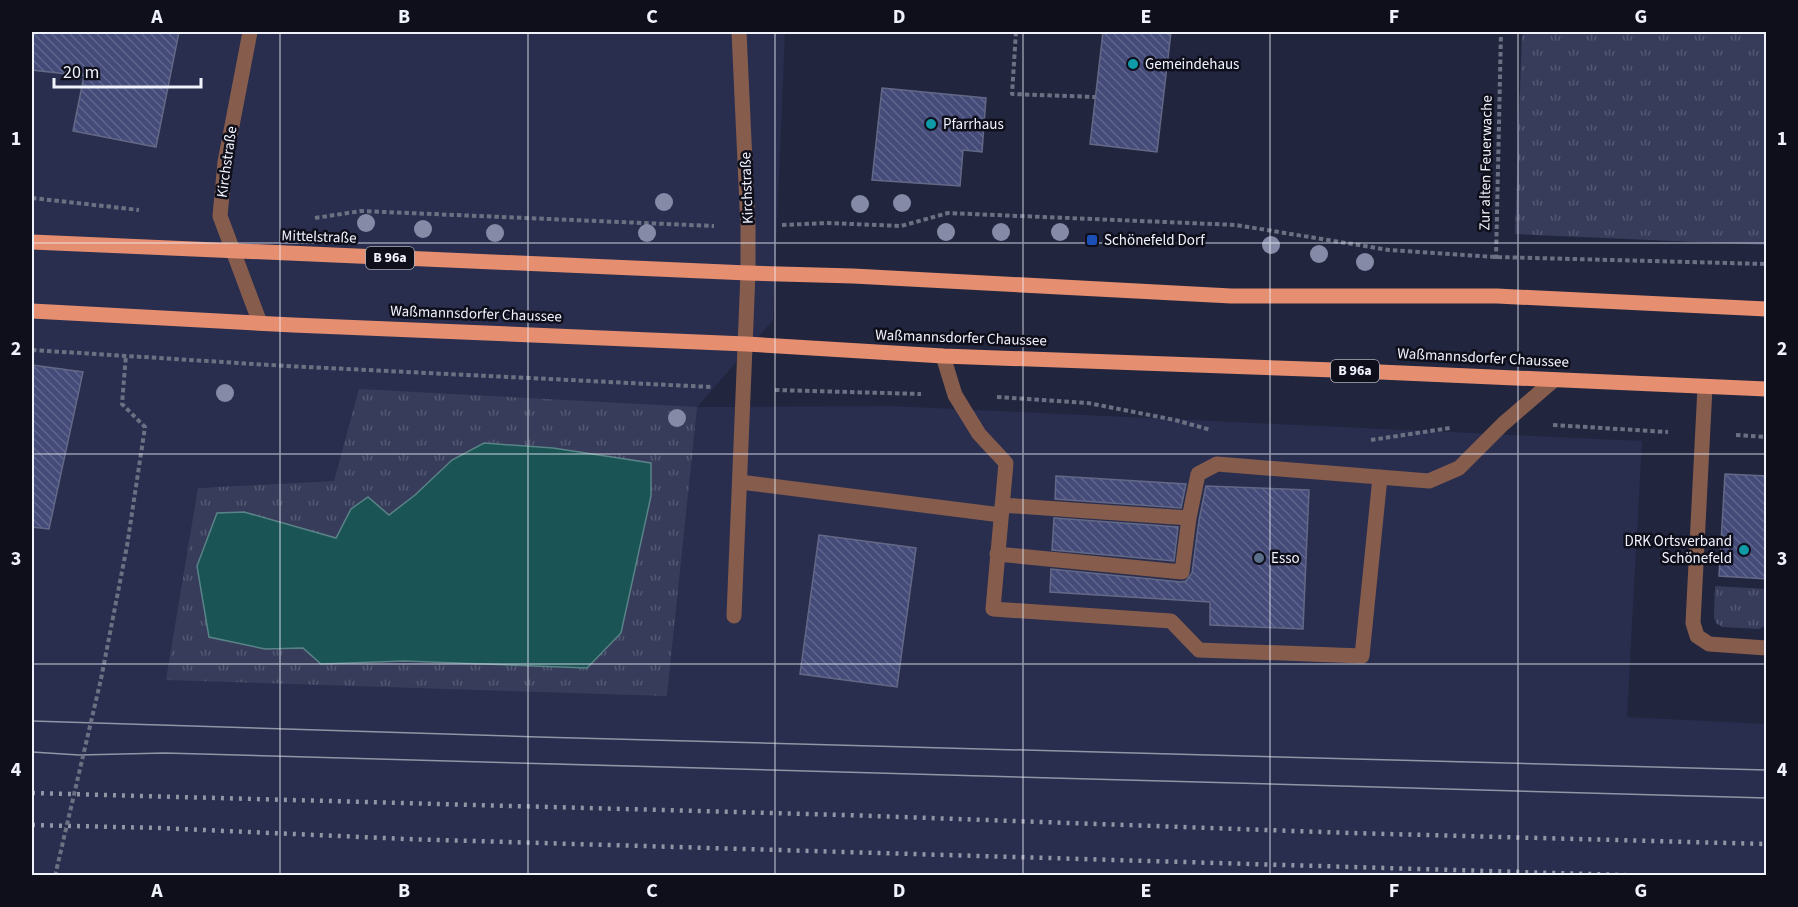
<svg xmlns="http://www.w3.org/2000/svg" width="1798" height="907" font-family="'Source Sans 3',sans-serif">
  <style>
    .built { fill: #292e4e; fill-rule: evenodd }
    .grass { fill: url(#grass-tufts) }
    .water { fill: #1a5455; stroke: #5a8387; stroke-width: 1.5 }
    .building { fill: url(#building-back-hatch); stroke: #636886; stroke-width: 1.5 }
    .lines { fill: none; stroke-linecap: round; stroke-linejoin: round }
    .path { stroke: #6c7083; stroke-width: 4; stroke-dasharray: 4.5 3; stroke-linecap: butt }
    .minor { stroke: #865c4d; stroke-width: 15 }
    .major { stroke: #e58e70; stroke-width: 15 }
    .tram { stroke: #9295a6; stroke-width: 1.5 }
    .rail { stroke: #9295a6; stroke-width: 4.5; stroke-dasharray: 3 6; stroke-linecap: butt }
    .path-bridge { stroke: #6c7083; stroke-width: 4; stroke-dasharray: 4.5 3; stroke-linecap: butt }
    .tree { fill: #858aa6 }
    .grid { fill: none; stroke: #f0f2fc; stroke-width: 1.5; stroke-opacity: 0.55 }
    .culture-dot { fill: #0f9aa8; stroke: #0e0f1b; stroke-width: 2 }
    .transit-dot { fill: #1a4fb4; stroke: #0e0f1b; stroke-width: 2 }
    .service-dot { fill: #5c6f8a; stroke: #0e0f1b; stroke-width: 2 }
    .labels { text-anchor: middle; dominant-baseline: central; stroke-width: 5; stroke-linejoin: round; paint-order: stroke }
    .shield { fill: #0e0f1b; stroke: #acaeb8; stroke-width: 1.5 }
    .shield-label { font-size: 14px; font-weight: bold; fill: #f0f2fc }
    .poi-label { font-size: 15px; fill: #f0f2fc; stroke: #0e0f1b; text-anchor: start }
    .street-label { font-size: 15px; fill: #f0f2fc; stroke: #0e0f1b }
    .neatline { fill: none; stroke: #f0f2fc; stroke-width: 2 }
    .grid-label { font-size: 20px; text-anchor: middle; font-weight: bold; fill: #f0f2fc }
  </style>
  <defs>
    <pattern id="grass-tufts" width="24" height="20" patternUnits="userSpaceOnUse" patternTransform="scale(1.5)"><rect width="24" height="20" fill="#373c5a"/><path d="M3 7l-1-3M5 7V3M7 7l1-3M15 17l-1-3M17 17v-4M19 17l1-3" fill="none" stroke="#545973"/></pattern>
    <pattern id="building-back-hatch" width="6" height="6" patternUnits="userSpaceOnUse" patternTransform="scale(1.5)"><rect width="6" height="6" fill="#444b78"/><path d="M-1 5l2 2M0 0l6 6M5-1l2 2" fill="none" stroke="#5f658c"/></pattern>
  </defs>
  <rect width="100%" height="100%" fill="#21253e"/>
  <path class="built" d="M 32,32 L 785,32 L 773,320 L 697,407 L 891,406 L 1642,441 L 1627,717 L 1766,724 L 1766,875 L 32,875 ZM 696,407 L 667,696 L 198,488 L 334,481 Z"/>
  <path class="grass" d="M 1522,32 L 1766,32 L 1766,245 L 1515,234 Z
    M 359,389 L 697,407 L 667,696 L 166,680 L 198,488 L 334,481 Z
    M 1715,586 L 1766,589 L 1766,623 L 1765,626 L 1759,629 L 1722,627 L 1716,623 L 1714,617 Z"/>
  <path class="water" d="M 484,443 L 553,448 L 651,463 L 651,496 L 621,633 L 587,668 L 404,661 L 321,664 L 303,648 L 265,649 L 209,637 L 197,566 L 217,513 L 244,512 L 336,538 L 351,509 L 368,497 L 389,515 L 415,495 L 452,460 Z"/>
  <path class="building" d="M 32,32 L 179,32 L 156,147 L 73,131 L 84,76 L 32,70 Z
    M 1103,32 L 1171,32 L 1157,152 L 1090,144 Z
    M 882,88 L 986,98 L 982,152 L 963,150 L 960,186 L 872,180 Z
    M 32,365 L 83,372 L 49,529 L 32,527 Z
    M 1725,474 L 1767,476 L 1767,579 L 1719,576 Z
    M 1056,476 L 1186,484 L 1181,508 L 1055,499 Z
    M 1206,486 L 1309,490 L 1303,629 L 1210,625 L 1210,602 L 1050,592 L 1051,569 L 1181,582 L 1186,581 L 1192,573 L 1199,520 Z
    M 1054,518 L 1178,527 L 1174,561 L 1052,550 Z
    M 819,535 L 916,548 L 897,687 L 800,674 Z"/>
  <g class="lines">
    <path class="path" d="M 1016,32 L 1012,94 L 1095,97
      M 32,198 L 139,210
      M 315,218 L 361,211 L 714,226
      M 782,225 L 828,223 L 901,226 L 948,213 L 1236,225 L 1389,250 L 1496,257 L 1766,264
      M 1496,259 L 1501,32
      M 32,350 L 286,366 L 711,387
      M 775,390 L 921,394
      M 997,397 L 1088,403 L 1175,420 L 1211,430
      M 1553,425 L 1668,432
      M 1736,435 L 1766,437
      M 1371,440 L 1450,428
      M 101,679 L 127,546 L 145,427 L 122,404 L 126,355"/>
    <path class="minor" d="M 250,32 L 225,162 L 220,216 L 260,323
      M 943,356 L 955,395 L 979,434 L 1006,463 L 993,609 L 1171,621 L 1199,650 L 1362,656 L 1380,477
      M 1705,387 L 1693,623 L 1697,636 L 1709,644 L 1766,648
      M 740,482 L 1001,515
      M 1002,505 L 1189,518 L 1198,474 L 1217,464 L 1429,481 L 1459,468 L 1503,424 L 1554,380
      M 997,554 L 1182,572 L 1189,518
      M 734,616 L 748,273 L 748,227 L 739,32"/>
    <path class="major" d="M 32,242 L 748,273 L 853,276 L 1231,296 L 1497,296 L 1766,309
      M 32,311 L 293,325 L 746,344 L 943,356 L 1335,370 L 1766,389"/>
    <path class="tram" d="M 32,721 L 538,737 L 1766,770
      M 32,752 L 79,755 L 165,753 L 1766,798"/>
    <path class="rail" d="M 32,793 L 846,815 L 1350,833 L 1766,844
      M 32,825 L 159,828 L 406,839 L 1656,876"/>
    <path class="path-bridge" d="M 55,876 L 101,679"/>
  </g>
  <g class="tree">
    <circle cx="664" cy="202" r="9"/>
    <circle cx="902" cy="203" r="9"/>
    <circle cx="860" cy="204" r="9"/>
    <circle cx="366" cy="223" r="9"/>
    <circle cx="423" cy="229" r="9"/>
    <circle cx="946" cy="232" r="9"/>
    <circle cx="1001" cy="232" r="9"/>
    <circle cx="1060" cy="232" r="9"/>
    <circle cx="495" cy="233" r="9"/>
    <circle cx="647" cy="233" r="9"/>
    <circle cx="1271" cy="245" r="9"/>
    <circle cx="1319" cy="254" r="9"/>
    <circle cx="1365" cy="262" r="9"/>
    <circle cx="225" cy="393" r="9"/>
    <circle cx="677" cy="418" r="9"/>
  </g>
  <path class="grid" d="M 280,32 L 280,876M 528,32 L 528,876M 775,32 L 775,876M 1023,32 L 1023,876M 1270,32 L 1270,876M 1518,32 L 1518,876M 32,243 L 1766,243M 32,454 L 1766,454M 32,664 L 1766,664"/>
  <g class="culture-dot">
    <circle cx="1133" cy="64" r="6"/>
    <circle cx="931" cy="124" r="6"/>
    <circle cx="1744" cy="550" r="6"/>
  </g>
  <rect class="transit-dot" x="1086" y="234" width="12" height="12" rx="3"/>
  <circle class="service-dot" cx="1259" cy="558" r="6"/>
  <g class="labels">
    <g class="shield">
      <rect x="366" y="247" width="48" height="22" rx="4.5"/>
      <rect x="1331" y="360" width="48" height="22" rx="4.5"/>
    </g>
    <g class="shield-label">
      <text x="390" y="258">B 96a</text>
      <text x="1355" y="371">B 96a</text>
    </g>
    <g class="poi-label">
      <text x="1145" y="64">Gemeindehaus</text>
      <text x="943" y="124">Pfarrhaus</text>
      <text x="1104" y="240">Schönefeld Dorf</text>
      <text x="1732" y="541" text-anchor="end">DRK Ortsverband<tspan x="1732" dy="17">Schönefeld</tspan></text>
      <text x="1271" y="558">Esso</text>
    </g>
    <g class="street-label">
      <text transform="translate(227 162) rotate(-82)">Kirchstraße</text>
      <text transform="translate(1486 163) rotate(-89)">Zur alten Feuerwache</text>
      <text transform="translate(747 188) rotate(-92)">Kirchstraße</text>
      <text transform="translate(319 237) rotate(2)">Mittelstraße</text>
      <text transform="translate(476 314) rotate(2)">Waßmannsdorfer Chaussee</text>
      <text transform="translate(961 338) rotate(2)">Waßmannsdorfer Chaussee</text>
      <text transform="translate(1483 358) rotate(3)">Waßmannsdorfer Chaussee</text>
    </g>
  </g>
  <rect width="1798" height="907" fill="none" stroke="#0e0f1b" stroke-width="66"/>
  <path d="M54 78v9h147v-9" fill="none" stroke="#f0f2fc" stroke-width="3"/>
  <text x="63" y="78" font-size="18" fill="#f0f2fc" stroke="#0e0f1b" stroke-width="4.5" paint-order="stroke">20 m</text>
  <rect x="33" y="33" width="1732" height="841" class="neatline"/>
  <g class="grid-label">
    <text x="157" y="23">A</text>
    <text x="404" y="23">B</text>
    <text x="652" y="23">C</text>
    <text x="899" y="23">D</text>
    <text x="1146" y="23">E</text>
    <text x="1394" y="23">F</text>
    <text x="1641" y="23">G</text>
    <text x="16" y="145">1</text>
    <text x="1782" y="145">1</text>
    <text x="16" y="355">2</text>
    <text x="1782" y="355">2</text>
    <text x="16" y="565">3</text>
    <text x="1782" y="565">3</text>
    <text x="16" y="776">4</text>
    <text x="1782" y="776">4</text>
    <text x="157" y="897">A</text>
    <text x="404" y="897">B</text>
    <text x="652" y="897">C</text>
    <text x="899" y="897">D</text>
    <text x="1146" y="897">E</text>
    <text x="1394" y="897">F</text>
    <text x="1641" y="897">G</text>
  </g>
</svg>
